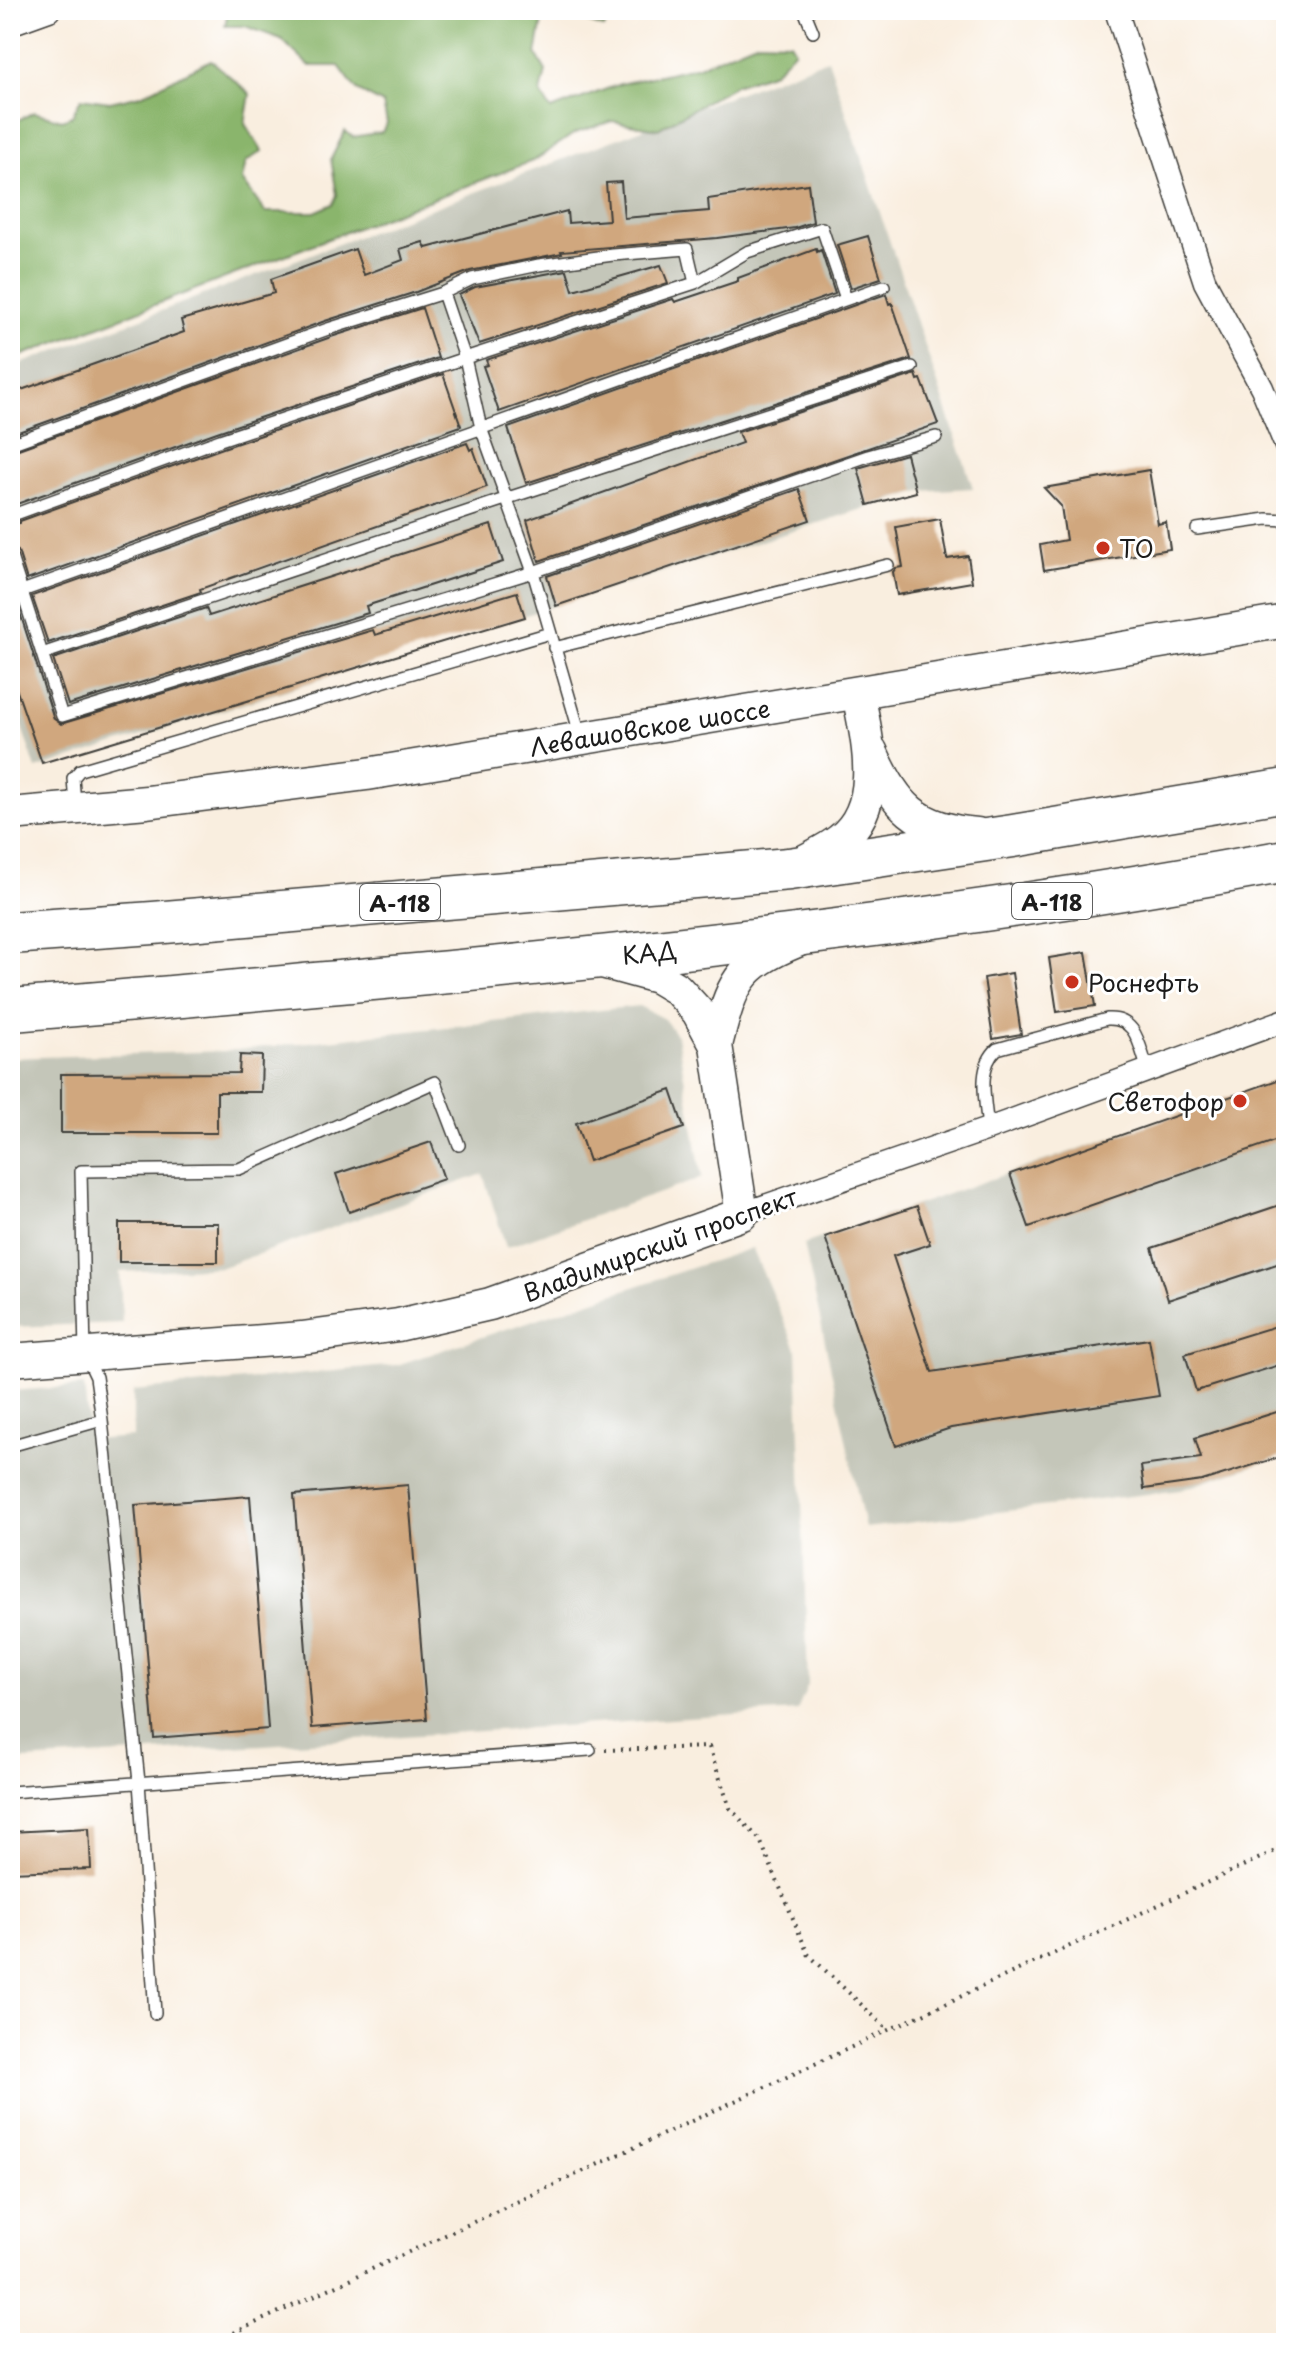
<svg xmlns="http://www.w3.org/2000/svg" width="1296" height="2353" font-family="'Playpen Sans',sans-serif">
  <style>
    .industrial { fill: #c4c6b9 }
    .forest { fill: #8ab56c; stroke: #536844; stroke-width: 2 }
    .building { fill: #d0a77e }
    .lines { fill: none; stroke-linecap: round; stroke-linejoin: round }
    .lane-casing { stroke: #3d3c39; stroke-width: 14 }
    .street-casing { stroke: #3d3c39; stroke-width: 25 }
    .secondary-casing { stroke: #3d3c39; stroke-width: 35 }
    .highway-casing { stroke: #3d3c39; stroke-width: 45 }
    .path { stroke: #3d3c39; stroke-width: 4; stroke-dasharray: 2 6; stroke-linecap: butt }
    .lane { stroke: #fff; stroke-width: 11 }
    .street { stroke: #fff; stroke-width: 22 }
    .secondary { stroke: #fff; stroke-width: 32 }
    .highway { stroke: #fff; stroke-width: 42 }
    .poi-dot { fill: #c8321e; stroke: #fff; stroke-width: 3 }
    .labels { text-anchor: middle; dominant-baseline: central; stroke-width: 6; stroke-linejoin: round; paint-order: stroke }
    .shield { fill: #fff; stroke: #606060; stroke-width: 2 }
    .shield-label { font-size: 22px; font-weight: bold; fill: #1c1c1c }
    .poi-label { font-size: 24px; fill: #1c1c1c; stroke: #fff; text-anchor: start }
    .street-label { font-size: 24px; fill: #1c1c1c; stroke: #fff }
  </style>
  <rect width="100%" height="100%" fill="#fff"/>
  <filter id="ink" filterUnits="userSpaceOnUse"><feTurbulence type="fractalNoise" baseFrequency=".0125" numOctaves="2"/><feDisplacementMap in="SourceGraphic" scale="16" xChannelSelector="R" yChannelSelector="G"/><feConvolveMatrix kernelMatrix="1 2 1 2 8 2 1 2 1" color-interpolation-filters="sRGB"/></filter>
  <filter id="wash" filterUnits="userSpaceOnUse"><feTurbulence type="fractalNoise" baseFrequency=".006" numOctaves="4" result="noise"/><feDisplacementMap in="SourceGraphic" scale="32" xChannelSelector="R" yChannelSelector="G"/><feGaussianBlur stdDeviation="1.8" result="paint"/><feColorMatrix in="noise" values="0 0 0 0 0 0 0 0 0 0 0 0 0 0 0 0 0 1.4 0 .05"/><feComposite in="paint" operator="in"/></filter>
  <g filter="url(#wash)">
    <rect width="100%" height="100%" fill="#f9eedf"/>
    <path class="industrial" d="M 828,59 L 973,488 L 920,491 L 36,769 L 10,692 L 10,368 Z
      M 639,1006 L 664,1019 L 677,1036 L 702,1178 L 506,1247 L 483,1174 L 222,1267 L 120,1272 L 122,1323 L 10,1327 L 10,1058 L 228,1051 Z
      M 1286,1077 L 1286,1455 L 1180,1490 L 865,1528 L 804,1244 Z
      M 752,1248 L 797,1351 L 808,1685 L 797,1711 L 10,1761 L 10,1391 L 84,1386 L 90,1440 L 133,1437 L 133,1391 L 397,1365 Z"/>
    <path class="forest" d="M 228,10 L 555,10 L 542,21 L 536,54 L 546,71 L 541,93 L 551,110 L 620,84 L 699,66 L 758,41 L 790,42 L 795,50 L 774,72 L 735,85 L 658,129 L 612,121 L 575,133 L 535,160 L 10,360 L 10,124 L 34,112 L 62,120 L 72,116 L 81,98 L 110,102 L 141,95 L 211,60 L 250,94 L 245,124 L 262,151 L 246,162 L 242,180 L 265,212 L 315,212 L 333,204 L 337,195 L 331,159 L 345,131 L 353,137 L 382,132 L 387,123 L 383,104 L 357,90 L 339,66 L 309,66 L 281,39 L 245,26 L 225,26 Z
      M 586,10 L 613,10 L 613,11 L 604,28 L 589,23 Z"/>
    <g id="blocks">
      <path class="building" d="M 621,182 L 624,218 L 709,211 L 708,199 L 808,184 L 813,222 L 795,228 L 717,238 L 561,251 L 562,253 L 470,271 L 416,292 L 325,321 L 10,435 L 10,394 L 184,332 L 181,320 L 274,293 L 271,279 L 355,249 L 364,275 L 403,260 L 400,249 L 423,242 L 426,248 L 567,211 L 568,223 L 609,220 L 606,183 Z
        M 868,236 L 881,278 L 851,288 L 837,245 Z
        M 816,249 L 817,252 L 821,250 L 835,294 L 499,412 L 483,366 L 488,365 L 486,360 L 673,299 L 675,302 L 738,281 L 738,278 Z
        M 661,265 L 668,283 L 479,344 L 459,295 L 475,287 L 567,270 L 573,290 Z
        M 886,294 L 889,304 L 892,303 L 911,359 L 526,483 L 508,428 Z
        M 422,308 L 438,358 L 217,432 L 14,505 L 10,493 L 10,452 L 331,337 Z
        M 443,374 L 461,426 L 27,580 L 18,551 L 10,546 L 10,525 L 20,523 L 20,521 L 223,448 Z
        M 916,374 L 918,380 L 921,379 L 938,424 L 539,561 L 527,520 L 742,443 L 738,432 Z
        M 467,443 L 470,450 L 473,448 L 487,487 L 200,589 L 201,592 L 48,643 L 32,596 Z
        M 906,454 L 916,492 L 868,505 L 858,468 Z
        M 1149,470 L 1158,524 L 1166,522 L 1170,549 L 1044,570 L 1040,545 L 1066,540 L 1061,506 L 1044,488 Z
        M 799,489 L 810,520 L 556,606 L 547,576 Z
        M 940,519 L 947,559 L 968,556 L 972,582 L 897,595 L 893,572 L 896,568 L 903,567 L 896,527 Z
        M 491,525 L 503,562 L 366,606 L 368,613 L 68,705 L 53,659 L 206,608 L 209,616 Z
        M 10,582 L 54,719 L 61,724 L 373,630 L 375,635 L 517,592 L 525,617 L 42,763 L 10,671 Z
        M 1086,952 L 1095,1006 L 1057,1012 L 1049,958 Z
        M 1012,973 L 1021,1034 L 993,1039 L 984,978 Z
        M 240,1055 L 262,1056 L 261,1092 L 217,1092 L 217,1133 L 61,1133 L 61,1074 L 239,1073 Z
        M 1286,1077 L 1286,1137 L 1029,1227 L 1010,1174 Z
        M 671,1090 L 684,1128 L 589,1161 L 576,1123 Z
        M 431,1142 L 444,1179 L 349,1212 L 336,1174 Z
        M 1286,1203 L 1286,1261 L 1168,1300 L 1152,1248 Z
        M 917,1206 L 930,1244 L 893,1256 L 932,1372 L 1149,1339 L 1159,1396 L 951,1428 L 896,1446 L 825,1237 Z
        M 119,1223 L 218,1223 L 218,1262 L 119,1262 Z
        M 1286,1323 L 1286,1363 L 1196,1391 L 1185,1354 Z
        M 1286,1409 L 1286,1455 L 1202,1481 L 1144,1489 L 1141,1466 L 1201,1458 L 1195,1438 Z
        M 408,1485 L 427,1719 L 312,1728 L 294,1495 Z
        M 250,1496 L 268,1729 L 154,1738 L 135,1505 Z
        M 89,1828 L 91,1869 L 10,1872 L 10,1832 Z"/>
    </g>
  </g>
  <g filter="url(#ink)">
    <use href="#blocks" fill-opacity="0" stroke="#3d3c39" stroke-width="2"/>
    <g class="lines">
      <defs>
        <path id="lane" d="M 804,10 L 813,32
          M 443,293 L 472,279 L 539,265 L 613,255 L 687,249 L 695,283
          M 10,444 L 328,329 L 443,293 L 465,358 L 481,428 L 533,572 L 580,734
          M 10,516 L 220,440 L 465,358 L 695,283 L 747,252 L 822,228 L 846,299
          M 1197,529 L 1267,519 L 1286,520
          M 10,554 L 62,716 L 533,572 L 868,456 L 936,437
          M 22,591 L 884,286
          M 554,648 L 888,565
          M 42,654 L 508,498 L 912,367
          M 75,804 L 73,778 L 80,770 L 550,633
          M 988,1129 C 986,1103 976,1068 997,1049 L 1107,1019 C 1138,1017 1139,1047 1148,1070
          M 10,1446 L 102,1420
          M 10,1792 L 590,1750
          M 155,2013 L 139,1782 L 102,1420 L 96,1377 L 85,1354 L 81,1171 L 239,1169 L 435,1082 L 459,1145"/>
        <path id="street" d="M 1116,10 L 1205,282 L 1262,388 L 1286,446
          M 10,24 L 49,10
          M 742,1214 L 988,1129 L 1286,1020"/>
        <g id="secondary">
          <path d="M 871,751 C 895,806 916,829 977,834"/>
          <path id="s1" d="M 10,814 L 147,802 L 367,774 L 1286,621"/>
          <path d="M 803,862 C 815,855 829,849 840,840 C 885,806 867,739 858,693"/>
          <path d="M 716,1045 C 732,984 736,966 797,941"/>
          <path d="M 10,1360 L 302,1338 L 398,1325 L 490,1304 L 742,1214 L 716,1045 L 698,1012 L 677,989 L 657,977 L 606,963"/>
        </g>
        <g id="highway">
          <path d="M 10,933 L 153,923 L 789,869 L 1013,836 L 1286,790"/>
          <path id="s2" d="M 10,1010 C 135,1001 259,989 383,978 C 686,951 987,916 1286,861"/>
        </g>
      </defs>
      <use href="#lane" class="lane-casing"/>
      <use href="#street" class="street-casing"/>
      <use href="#secondary" class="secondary-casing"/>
      <use href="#highway" class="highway-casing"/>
      <path class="path" d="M 605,1750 L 709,1747 L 730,1808 L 760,1840 L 808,1954 L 887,2029
        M 212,2343 L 1286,1846"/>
      <use href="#lane" class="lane"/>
      <use href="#street" class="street"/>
      <use href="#secondary" class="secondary"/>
      <use href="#highway" class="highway"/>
    </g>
  </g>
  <g class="poi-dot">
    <circle cx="1103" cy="548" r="8"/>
    <circle cx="1072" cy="982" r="8"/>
    <circle cx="1240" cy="1101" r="8"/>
  </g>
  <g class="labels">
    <g class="shield">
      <rect x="1012" y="883" width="80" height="36" rx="6"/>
      <rect x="360" y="884" width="80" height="36" rx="6"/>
    </g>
    <g class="shield-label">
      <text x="1052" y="901">А-118</text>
      <text x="400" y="902">А-118</text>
    </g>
    <g class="poi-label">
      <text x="1119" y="548">ТО</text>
      <text x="1088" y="982">Роснефть</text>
      <text x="1224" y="1101" text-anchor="end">Светофор</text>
    </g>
    <g class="street-label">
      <text stroke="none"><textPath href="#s1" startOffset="646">Левашовское шоссе</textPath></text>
      <text stroke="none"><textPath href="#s2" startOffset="642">КАД</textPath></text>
      <text transform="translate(660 1244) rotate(-20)">Владимирский проспект</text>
    </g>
  </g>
  <rect width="1296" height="2353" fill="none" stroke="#fff" stroke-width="40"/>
</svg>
